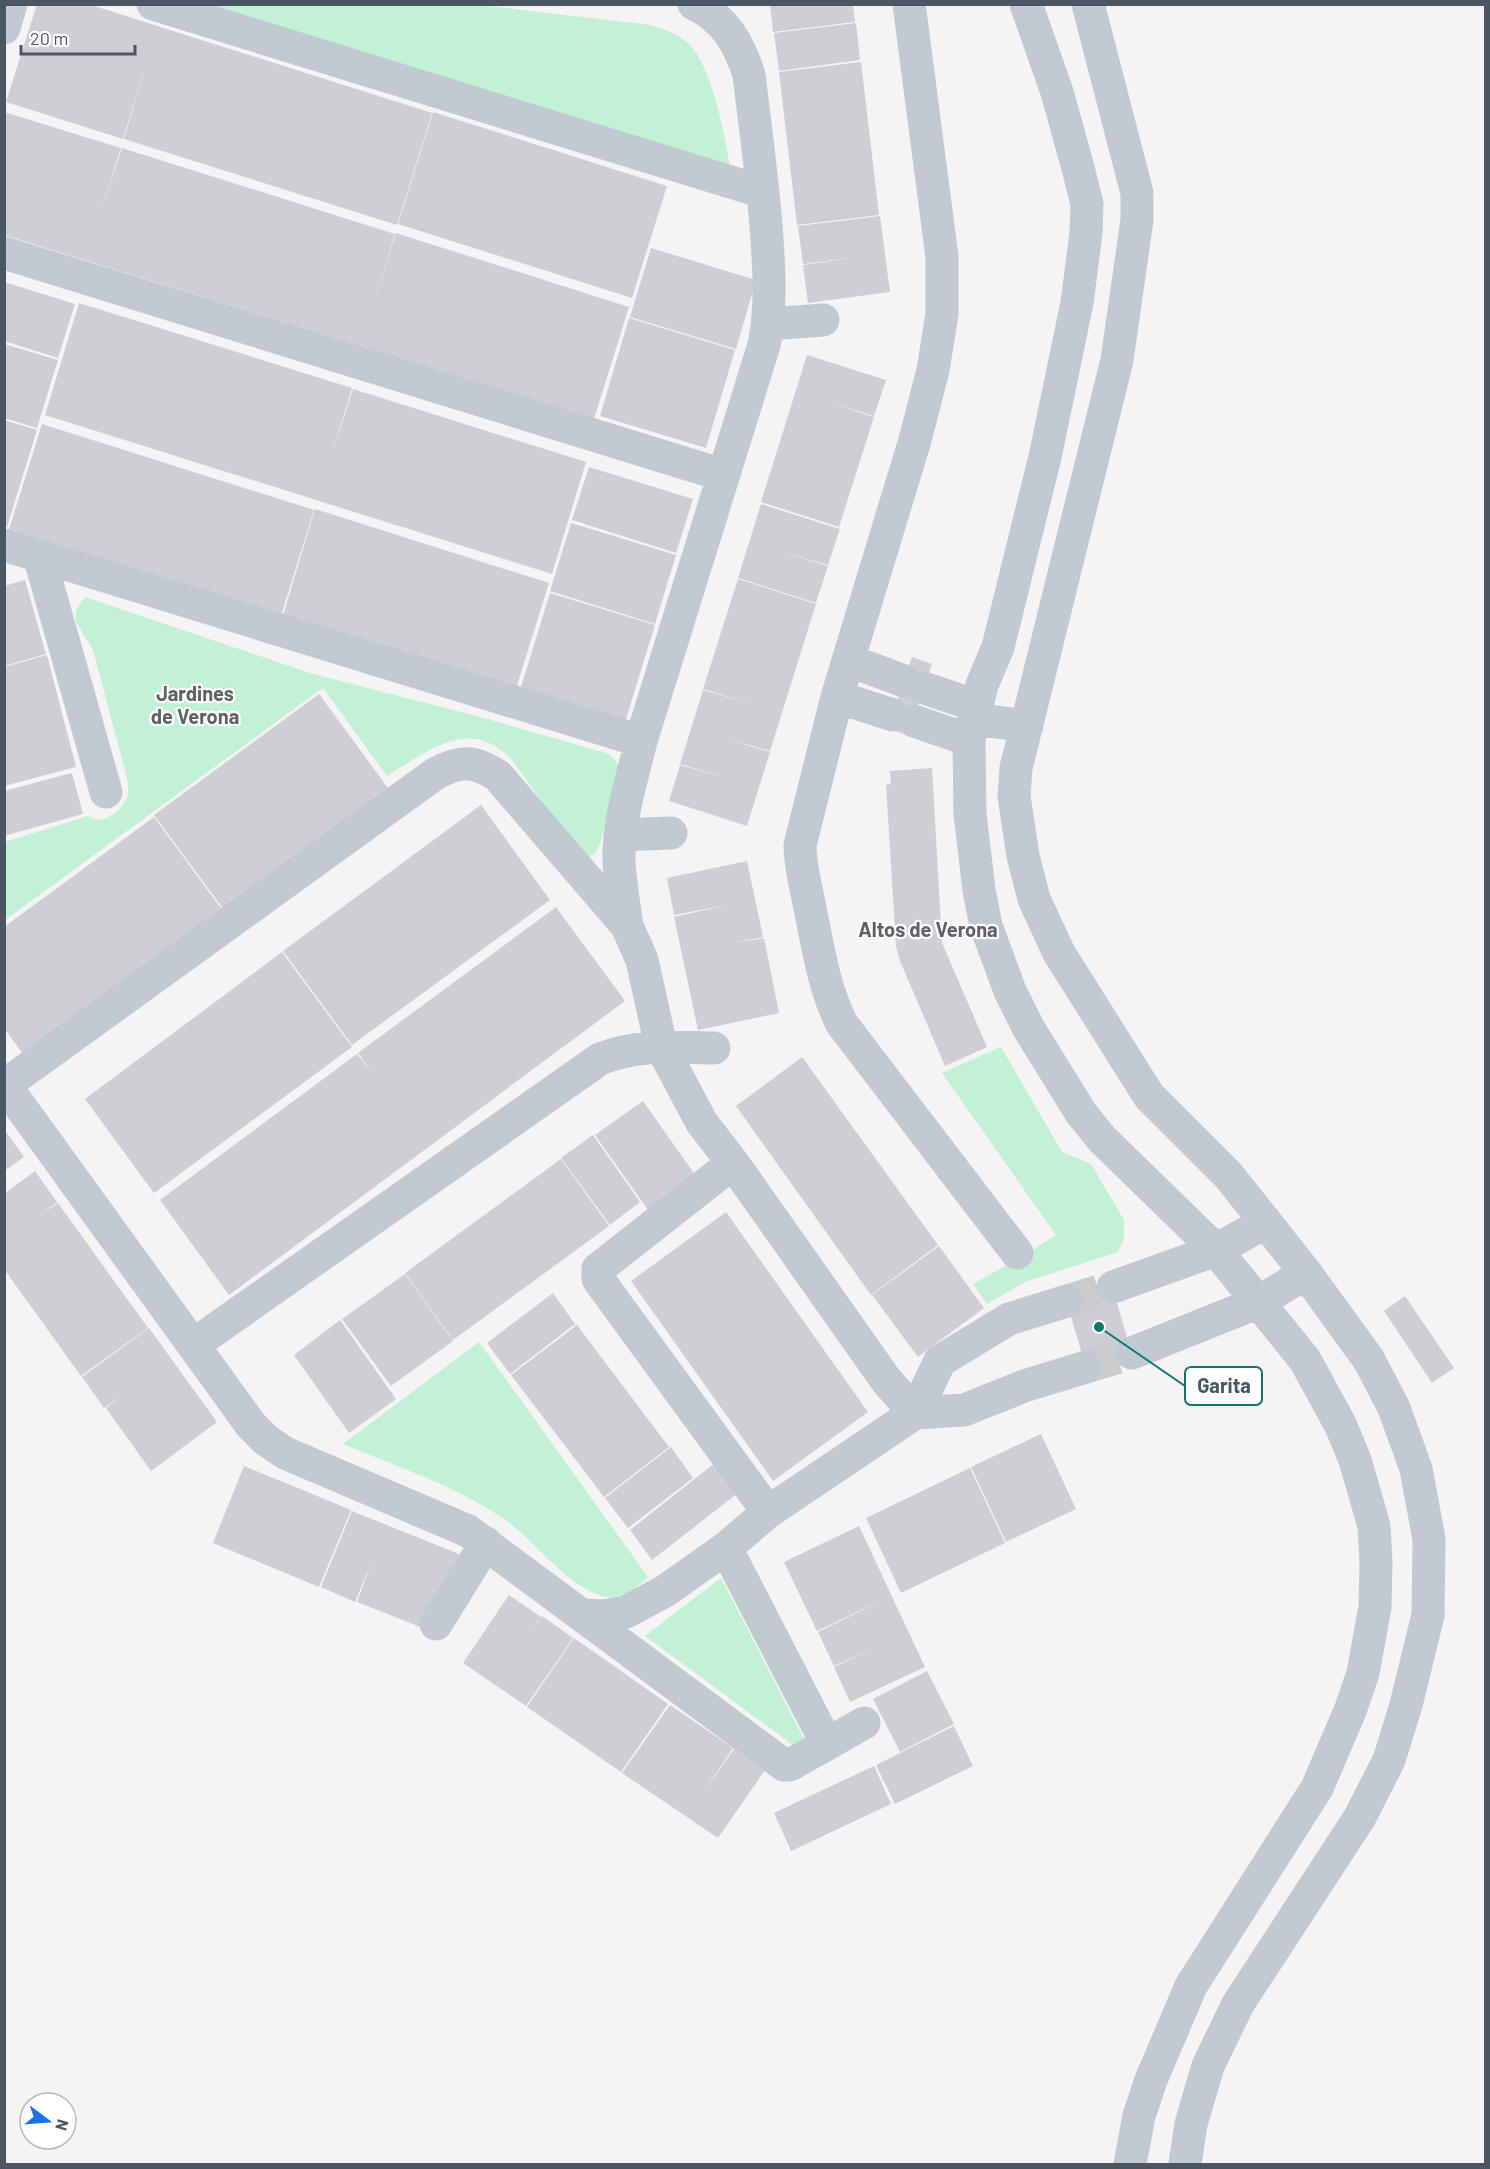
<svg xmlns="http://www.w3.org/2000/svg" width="1490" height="2169" font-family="Barlow,sans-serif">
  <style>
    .green { fill: #c3f1d5 }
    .building { fill: #cdcfd5 }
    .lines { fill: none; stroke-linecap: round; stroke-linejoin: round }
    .street-tunnel { stroke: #caccce; stroke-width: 33; stroke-dasharray: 33 16; stroke-linecap: butt }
    .street { stroke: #c1cad2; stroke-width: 33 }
    .labels { text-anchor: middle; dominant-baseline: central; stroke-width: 4.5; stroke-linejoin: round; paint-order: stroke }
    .neighbourhood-label { font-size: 20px; font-weight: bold; fill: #5f6368; stroke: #fff }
    .leader { fill: none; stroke: #0f766e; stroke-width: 2 }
    .callout-dot { fill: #0f766e; stroke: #fff; stroke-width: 2 }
    .callout { fill: #fff; stroke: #0f766e; stroke-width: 2 }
    .callout-label { font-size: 20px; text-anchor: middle; font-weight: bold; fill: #4a5661 }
  </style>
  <rect width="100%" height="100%" fill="#f5f3f3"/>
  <path class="green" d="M 471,4 L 651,25 C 665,29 678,34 689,44 C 713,68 725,138 731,172 L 193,5 Z
    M 85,597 L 313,674 L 477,716 L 606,753 C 617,759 619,763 618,776 L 600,844 L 595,854 L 588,857 L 580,855 L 512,760 C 470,715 428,751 387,776 L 323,688 L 5,920 L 5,842 L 88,816 C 102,827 121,812 127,797 C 129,790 128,784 127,778 L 93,650 L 76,622 L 76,610 Z
    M 1001,1047 L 1062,1152 L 1091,1164 L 1124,1220 L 1124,1238 L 1118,1252 L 1025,1282 L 987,1304 L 973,1284 L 1030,1252 L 1056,1235 L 942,1073 Z
    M 479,1342 L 648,1577 C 636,1588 622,1601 605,1597 C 564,1585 538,1543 504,1519 C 456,1486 398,1467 343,1444 Z
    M 721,1578 L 804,1739 L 793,1745 L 645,1636 Z"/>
  <path class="building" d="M 37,4 L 88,4 L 432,113 L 397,225 L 124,139 L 145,68 L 123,139 L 6,102 Z
    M 770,4 L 853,4 L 855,22 L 773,32 Z
    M 856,23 L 860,60 L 779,71 L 774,33 Z
    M 861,62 L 879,215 L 797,225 L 779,72 Z
    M 4,112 L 121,148 L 99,218 L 122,148 L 395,234 L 374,301 L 396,233 L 629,307 L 594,419 L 4,235 Z
    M 433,112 L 667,186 L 632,298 L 398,224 Z
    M 880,216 L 890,292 L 808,303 L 803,265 L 857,257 L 803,264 L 798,226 Z
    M 651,248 L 756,280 L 736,349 L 630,317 Z
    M 4,282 L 75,304 L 58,358 L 4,341 Z
    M 79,303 L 352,388 L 331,457 L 353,389 L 586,462 L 552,574 L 45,415 Z
    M 629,318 L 735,350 L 706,448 L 600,416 Z
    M 4,344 L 58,360 L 37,428 L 4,418 Z
    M 807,355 L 886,380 L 874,416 L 826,401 L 874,417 L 839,527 L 761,502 Z
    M 4,420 L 37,430 L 7,527 L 4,526 Z
    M 42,424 L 314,510 L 279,622 L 7,536 Z
    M 589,467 L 693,499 L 676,553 L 572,520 Z
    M 761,504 L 840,529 L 828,565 L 782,552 L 828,566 L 816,603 L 738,578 Z
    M 315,509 L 549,583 L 514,695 L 281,622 Z
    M 571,523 L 676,555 L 655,624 L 550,591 Z
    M 738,579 L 816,604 L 770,751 L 724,738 L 770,752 L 747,826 L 669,801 L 680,765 L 729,779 L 680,764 L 703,690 L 751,704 L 703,689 Z
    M 25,580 L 46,654 L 4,666 L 4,586 Z
    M 550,593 L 655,625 L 625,722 L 520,690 Z
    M 47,655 L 76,767 L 4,786 L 4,667 Z
    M 912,657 L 932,664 L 908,735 L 888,729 Z
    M 319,694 L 388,788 L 224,910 L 154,815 Z
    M 932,768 L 942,943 L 987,1047 L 945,1066 L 900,961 L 896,946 L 886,785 L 891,784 L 890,771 Z
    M 72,773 L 83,814 L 4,836 L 4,791 Z
    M 481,805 L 550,900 L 352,1045 L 283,951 Z
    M 154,817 L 223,911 L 25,1057 L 4,1028 L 4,927 Z
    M 747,861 L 763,937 L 734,943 L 764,938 L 779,1013 L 698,1030 L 674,917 L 727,905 L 674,915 L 667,878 Z
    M 556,907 L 625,1001 L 229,1295 L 160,1200 L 357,1054 L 372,1072 L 358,1053 Z
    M 282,952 L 352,1047 L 154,1193 L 85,1099 Z
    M 802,1057 L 938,1245 L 871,1295 L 736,1106 Z
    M 643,1101 L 698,1179 L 650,1213 L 595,1135 Z
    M 4,1129 L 24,1157 L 4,1171 Z
    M 593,1135 L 640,1202 L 610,1225 L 561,1158 Z
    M 561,1159 L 609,1226 L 453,1340 L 405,1273 Z
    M 35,1171 L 57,1202 L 39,1215 L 58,1203 L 148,1328 L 81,1376 L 4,1269 L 4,1194 Z
    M 726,1212 L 868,1412 L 773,1481 L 631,1281 Z
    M 939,1246 L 984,1308 L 918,1357 L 872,1295 Z
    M 405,1274 L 453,1341 L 391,1386 L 342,1319 Z
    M 1111,1282 L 1134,1362 L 1088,1375 L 1065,1296 Z
    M 553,1293 L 575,1324 L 510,1374 L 487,1343 Z
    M 1405,1296 L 1454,1368 L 1432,1383 L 1384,1311 Z
    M 340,1320 L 396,1399 L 349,1433 L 294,1355 Z
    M 577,1325 L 669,1447 L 604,1497 L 511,1375 Z
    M 149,1328 L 217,1422 L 151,1471 L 106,1408 L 123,1395 L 104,1408 L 82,1377 Z
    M 1041,1434 L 1076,1509 L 1006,1542 L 971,1467 Z
    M 671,1447 L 693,1478 L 628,1528 L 605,1498 Z
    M 715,1463 L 738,1493 L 652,1560 L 630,1530 Z
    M 244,1466 L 351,1510 L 319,1587 L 213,1543 Z
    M 970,1468 L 1005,1543 L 901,1593 L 866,1518 Z
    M 352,1511 L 459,1554 L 428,1630 L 357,1602 L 372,1561 L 355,1602 L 321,1587 Z
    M 859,1526 L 925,1667 L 850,1702 L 834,1667 L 877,1647 L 834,1666 L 818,1632 L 887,1598 L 817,1631 L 784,1562 Z
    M 509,1595 L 541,1617 L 526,1639 L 542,1616 L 573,1638 L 526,1706 L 463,1663 Z
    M 574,1638 L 668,1704 L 621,1772 L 527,1707 Z
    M 927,1671 L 954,1724 L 900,1752 L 873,1699 Z
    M 670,1705 L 733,1748 L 701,1796 L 734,1749 L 765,1770 L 718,1838 L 622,1773 Z
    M 954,1726 L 973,1766 L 895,1804 L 876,1765 Z
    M 874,1766 L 891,1804 L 791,1851 L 774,1813 Z"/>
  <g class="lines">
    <path class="street-tunnel" d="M 1067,1301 L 1113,1287
      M 1086,1367 L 1132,1353"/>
    <path class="street" d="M 153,4 L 763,192
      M 909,4 L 942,257 L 942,314 L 933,370 L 915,440 L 837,697 L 800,845 C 800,866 806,887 810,908 C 818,947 824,989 842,1024 L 1017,1253
      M 1026,4 L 1057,92 L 1078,168 L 1087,204 L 1086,233 L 1077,303 L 1045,457 L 998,647 L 982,685 L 969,740 L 970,814 L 979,890 L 986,926 L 1010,991 L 1029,1029 L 1081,1113 L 1102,1139 L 1216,1250 L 1305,1360 L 1341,1426 L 1355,1460 L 1374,1526 L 1376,1563 L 1375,1607 L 1363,1673 L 1350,1711 L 1317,1788 L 1191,1986 L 1151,2080 L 1139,2116 L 1130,2164
      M 1088,4 L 1137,193 L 1137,220 L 1117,360 L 1016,768 L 1014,796 L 1023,856 L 1034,899 L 1059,953 L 1149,1096 L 1229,1176 L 1306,1273 L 1369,1360 L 1394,1408 L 1416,1469 L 1429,1539 L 1428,1615 L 1406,1705 L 1389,1760 L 1360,1817 L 1238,2004 L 1208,2066 L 1191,2124 L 1185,2164
      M 4,28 L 11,4
      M 4,253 L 723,475
      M 768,324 L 823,320
      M 4,545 L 641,741
      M 39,555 L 106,792
      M 848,660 L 904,681
      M 924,688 L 977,706
      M 837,697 L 893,715
      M 974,719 L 1027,726
      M 914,721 L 969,740
      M 620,835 L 671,833
      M 627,926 C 624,904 620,882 619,861 C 618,821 632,779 641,741 L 764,345 C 772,305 769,266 766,226 C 762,175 755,125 749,75 C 739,43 725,19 694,4
      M 4,1084 L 251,1425 L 266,1440 L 285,1453 L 468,1531 L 784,1765 L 790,1765 L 864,1723
      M 5,1085 L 435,774 C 460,760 474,760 498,776 L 627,926 L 642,960 L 661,1046 L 702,1123 L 733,1163 L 886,1380 L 915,1413
      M 733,1163 L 598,1269 L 598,1279 L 768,1512
      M 1113,1287 L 1216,1250 L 1266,1222
      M 193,1345 L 600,1059 C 637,1044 675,1047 714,1048
      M 1132,1353 L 1259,1302 L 1306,1273
      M 915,1413 L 964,1410 L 1024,1386 L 1086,1367
      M 726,1548 L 827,1744
      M 582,1615 L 606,1616 L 626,1612 L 665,1591 L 726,1548 L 768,1512 L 915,1413 L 940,1361 L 1009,1319 L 1067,1301
      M 436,1624 L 486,1543"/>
  </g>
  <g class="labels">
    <g class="neighbourhood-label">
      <text x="195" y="693">Jardines<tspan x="195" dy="23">de Verona</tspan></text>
      <text x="928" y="929">Altos de Verona</text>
    </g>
  </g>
  <path class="leader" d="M1099 1327L1185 1386"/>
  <circle class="callout-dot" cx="1099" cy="1327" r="6"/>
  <rect class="callout" x="1185" y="1367" width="77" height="38" rx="6"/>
  <g class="callout-label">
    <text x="1224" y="1393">Garita</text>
  </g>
  <rect width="1490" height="2169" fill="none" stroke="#4a5661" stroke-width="12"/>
  <g transform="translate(48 2121) rotate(106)"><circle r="28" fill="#ffffff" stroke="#b7bbc0" stroke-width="1.5"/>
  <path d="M0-4.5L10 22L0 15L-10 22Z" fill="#1a73e8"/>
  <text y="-9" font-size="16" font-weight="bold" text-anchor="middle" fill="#4a5661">N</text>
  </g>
  <path d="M21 45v9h114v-9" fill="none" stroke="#4a5661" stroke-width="3"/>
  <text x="30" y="45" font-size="18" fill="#4a5661" stroke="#ffffff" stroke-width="4.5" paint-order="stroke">20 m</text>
</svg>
